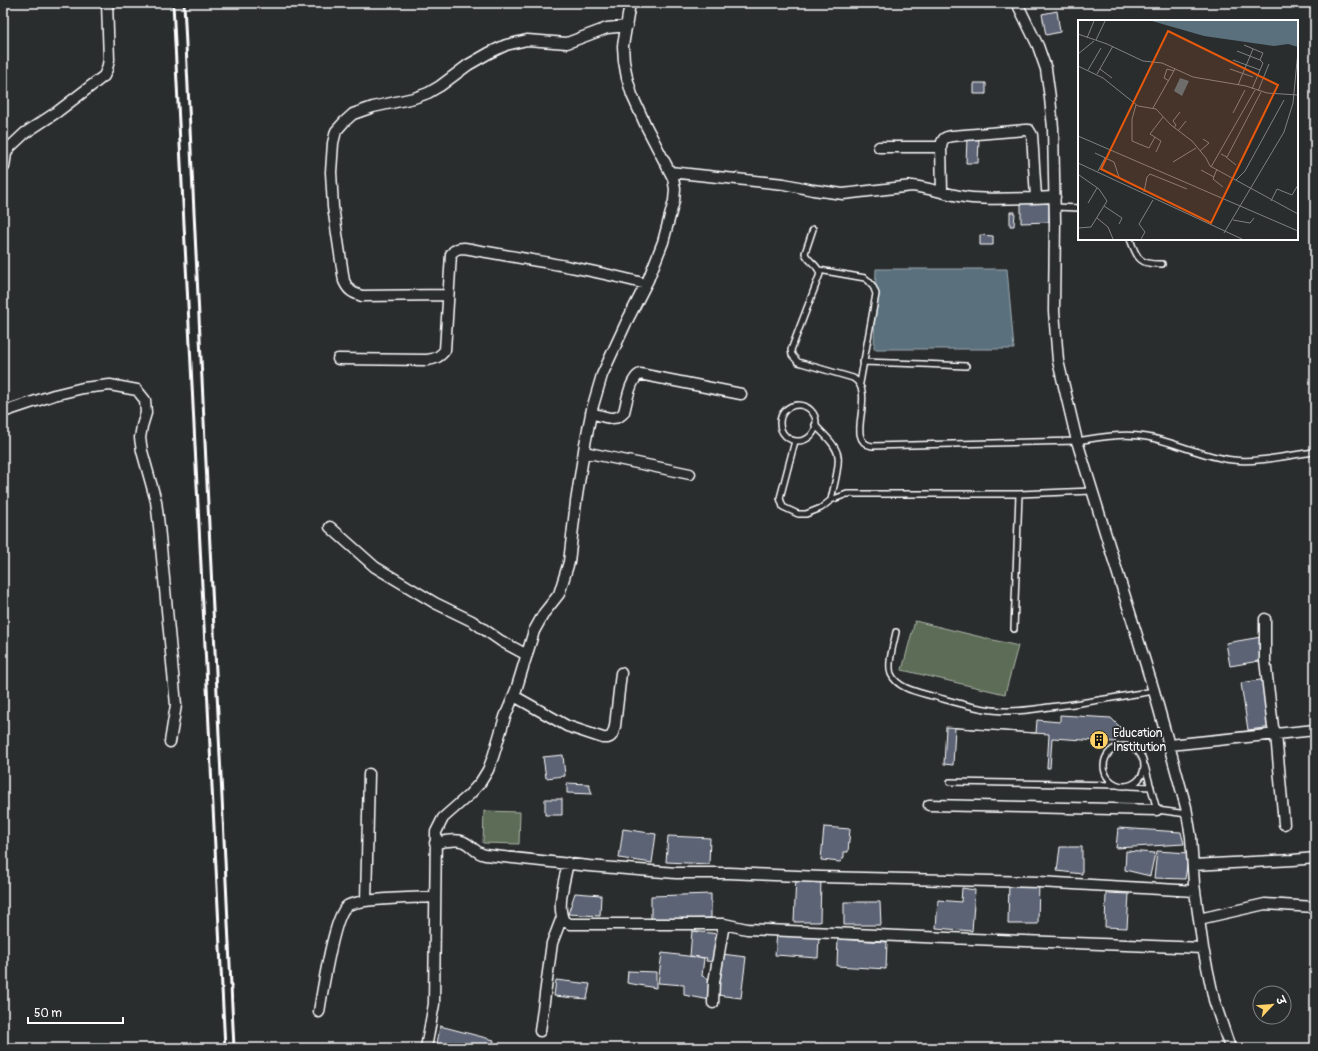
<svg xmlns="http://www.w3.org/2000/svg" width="1318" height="1051" font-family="Pangolin,'Playpen Sans Deva',sans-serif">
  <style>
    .green { fill: #5c6c56; stroke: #aeb6aa }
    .water { fill: #5a707d; stroke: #9ca9b1 }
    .building { fill: #5c6375; stroke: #fff }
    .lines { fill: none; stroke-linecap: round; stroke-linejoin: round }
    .lane-casing { stroke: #fff; stroke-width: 8 }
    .street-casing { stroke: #fff; stroke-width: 13 }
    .lane { stroke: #2a2d2e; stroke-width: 5 }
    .street { stroke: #2a2d2e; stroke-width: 10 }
    .rail { stroke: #fff; stroke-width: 3 }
    .labels { text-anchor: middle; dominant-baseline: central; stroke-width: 3.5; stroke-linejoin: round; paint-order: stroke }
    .poi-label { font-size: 12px; fill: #fff; stroke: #2a2d2e; text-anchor: start }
    .inset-road { fill: none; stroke: #7f8182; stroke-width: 1 }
    .view { fill: #e8590c; fill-opacity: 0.15; stroke: #e8590c; stroke-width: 2 }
    .inset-edge { fill: none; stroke: #fff; stroke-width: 2 }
  </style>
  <rect width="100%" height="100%" fill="#2a2d2e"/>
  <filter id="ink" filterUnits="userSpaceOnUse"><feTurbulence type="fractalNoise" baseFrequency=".025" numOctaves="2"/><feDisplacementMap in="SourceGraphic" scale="8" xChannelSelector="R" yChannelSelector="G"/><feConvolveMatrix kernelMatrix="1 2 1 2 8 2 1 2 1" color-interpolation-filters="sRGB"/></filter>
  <g filter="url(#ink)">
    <path class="green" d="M 915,621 L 1018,646 L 1005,694 L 902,670 Z
      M 484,811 L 520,812 L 519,844 L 483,843 Z"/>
    <path class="water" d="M 876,269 L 1007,269 L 1014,349 L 874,349 Z"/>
    <path class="building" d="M 997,3 L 1012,3 L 998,6 Z
      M 1057,11 L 1060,32 L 1046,35 L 1042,14 Z
      M 974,83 L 986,83 L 986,94 L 974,94 Z
      M 967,138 L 979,139 L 978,163 L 966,163 Z
      M 1049,201 L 1049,222 L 1021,223 L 1021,202 Z
      M 1010,212 L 1015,212 L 1014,226 L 1010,226 Z
      M 980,235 L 993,236 L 993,245 L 980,245 Z
      M 1261,637 L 1265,660 L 1230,666 L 1226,643 Z
      M 1312,646 L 1315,646 L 1315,662 L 1313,662 Z
      M 1266,679 L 1273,727 L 1248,730 L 1241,683 Z
      M 1060,715 L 1111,718 L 1120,727 L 1115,742 L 1052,738 L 1050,768 L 1047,768 L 1049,734 L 955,728 L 953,765 L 944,764 L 946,727 L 1036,733 L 1037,720 L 1060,722 Z
      M 563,755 L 565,776 L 546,778 L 543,757 Z
      M 567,783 L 589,784 L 592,794 L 567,793 Z
      M 545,799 L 562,799 L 562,815 L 545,815 Z
      M 824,827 L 850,829 L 848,852 L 844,852 L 844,857 L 840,862 L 821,860 Z
      M 1118,828 L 1181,832 L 1184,844 L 1116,848 Z
      M 623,829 L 656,834 L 652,863 L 619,858 Z
      M 668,836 L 710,838 L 709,864 L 666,862 Z
      M 1060,847 L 1082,847 L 1082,874 L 1057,871 Z
      M 1126,851 L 1155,853 L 1150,876 L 1125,870 Z
      M 1157,851 L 1189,853 L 1185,879 L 1154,878 Z
      M 796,876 L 821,877 L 820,922 L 794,922 Z
      M 1009,881 L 1039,882 L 1038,924 L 1008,924 Z
      M 962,888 L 975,890 L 972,931 L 936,928 L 938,900 L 961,902 Z
      M 575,893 L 601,895 L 600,916 L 568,914 Z
      M 1106,893 L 1129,894 L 1127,928 L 1105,927 Z
      M 711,894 L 711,918 L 651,920 L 651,896 Z
      M 844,902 L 880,902 L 881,925 L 844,925 Z
      M 692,931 L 719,934 L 717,962 L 706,961 L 707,958 L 690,956 Z
      M 777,933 L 819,936 L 818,958 L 775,955 Z
      M 838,939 L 887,942 L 886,969 L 837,966 Z
      M 662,953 L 704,958 L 702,976 L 712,980 L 710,1000 L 684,995 L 684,985 L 658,983 Z
      M 722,954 L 746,957 L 741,998 L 717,995 Z
      M 628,971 L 656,972 L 656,988 L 627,983 Z
      M 556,980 L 590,984 L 587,999 L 554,996 Z
      M 440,1026 L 494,1040 L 492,1048 L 456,1048 L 437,1044 Z"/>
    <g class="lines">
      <defs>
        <path id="lane" d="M 1055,207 L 1079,208
          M 813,229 L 805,253 C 808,262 818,264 820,274 L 791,350 L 792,355 L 798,362 L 853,378 C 878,393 843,441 872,446 L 1077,441 C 1100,437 1124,433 1147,437 C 1176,442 1203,457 1233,460 C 1258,463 1289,455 1315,452
          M 1130,239 C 1137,259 1140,265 1162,264
          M 819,270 L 865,278 C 871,282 874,287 876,294 L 860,383
          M 863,362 L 922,364 L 966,366
          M780 423a18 18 0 1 1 36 0a18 18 0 1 1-36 0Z
          M 815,425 C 823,434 836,444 838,456 C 840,466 833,489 831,500
          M 795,441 L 780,498 L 783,507 L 798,514 L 806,514 L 821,508 L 831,500 L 847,494 L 1019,494 L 1092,491
          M 1014,629 L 1019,494
          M 896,632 C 894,643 887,663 891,674 C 898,689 918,692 932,696 C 955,702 980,710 1004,711 C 1022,712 1040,708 1058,706 C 1090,702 1122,696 1154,691
          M1104 766a20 20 0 1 1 40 0a20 20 0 1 1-40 0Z
          M 1145,766 L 1157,810 L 1187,814
          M 950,782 L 1117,785
          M 1130,786 L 1151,787"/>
        <path id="street" d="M 1017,3 L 1038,46 L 1046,69 L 1050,98 L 1053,128 L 1055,222 L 1054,311 L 1058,361 L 1077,441 L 1154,691 L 1186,807 L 1191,837 L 1194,884 L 1203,948 L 1214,1000 L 1230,1048
          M 879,147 L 941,147
          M 4,167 L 6,153 L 9,148 L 25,133 L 57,112 L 104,76 L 107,69 L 109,60 L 107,3
          M 670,172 L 784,184 L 813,190 L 843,194 L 912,186 C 932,188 951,196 972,198 C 999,200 1027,198 1055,197
          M 942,191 L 941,147 C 942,139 944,137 952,136 L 1025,130 L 1029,130 L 1032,135 L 1036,197
          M 448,295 L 362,296 C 352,293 348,290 344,281 L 333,207 L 331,172 L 333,143 L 336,131 L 344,122 L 353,114 L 373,107 L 414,98 L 428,93 L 440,86 L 468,65 L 489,53 L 506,45 L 527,40 L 567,43 L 607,28 L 627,26
          M 338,359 L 427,360 C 435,359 440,357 445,350 L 451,254 C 455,249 458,248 464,248 C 525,259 586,268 646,284
          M 3,412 L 54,395 L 83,388 L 110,385 L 137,390 L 145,400 L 146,413 L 142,426 L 140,438 L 142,451 L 156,501 L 159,526 L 176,705 L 170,742
          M 591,413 C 602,416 617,423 624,412 C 627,401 630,379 640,374 L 741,394
          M 584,452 L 690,474
          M 330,527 L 375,567 L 435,603 L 472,621 L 501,641 L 527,655
          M 1265,619 L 1265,660 L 1273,727 L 1276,734 L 1284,824
          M 514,696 L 567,726 L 603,738 C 612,739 613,734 615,726 L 621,673
          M 1169,745 L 1315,730
          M 929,805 L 1157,810
          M 435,843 C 443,842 456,838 464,842 C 473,846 473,852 485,855 L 589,866 L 676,873 L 729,873 L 821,877 L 1039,882 L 1195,891
          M 568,863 C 565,878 556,908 564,921 L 570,924 L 724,924 L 747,929 L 898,936 L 1203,948
          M 1193,865 L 1293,860 L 1315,858
          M 366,901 L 369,774
          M 1199,919 L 1265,904 L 1315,907
          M 713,1003 L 714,982 L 724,924
          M 319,1012 C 322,994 334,915 347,906 C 358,898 418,898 435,897
          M 540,1031 L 552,943 L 562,917
          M 426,1048 L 434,1004 L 436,832 L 443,818 L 469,795 L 480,783 L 488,770 L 493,757 L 505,717 L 516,690 L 534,631 L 544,613 L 559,594 L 569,562 L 576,502 L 585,444 L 592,409 L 602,375 L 626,323 L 648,280 L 663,242 L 674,201 L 675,189 L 673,178 L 646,126 L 632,95 L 627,78 L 624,61 L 623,46 L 630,3"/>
      </defs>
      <use href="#lane" class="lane-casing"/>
      <use href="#street" class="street-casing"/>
      <use href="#lane" class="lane"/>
      <use href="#street" class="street"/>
      <path class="rail" d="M 173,3 L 225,1048
        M 184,3 L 234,1048"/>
    </g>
  </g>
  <defs>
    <symbol id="building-disc" viewBox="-11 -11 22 22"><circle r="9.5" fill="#ffd166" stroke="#2a2d2e"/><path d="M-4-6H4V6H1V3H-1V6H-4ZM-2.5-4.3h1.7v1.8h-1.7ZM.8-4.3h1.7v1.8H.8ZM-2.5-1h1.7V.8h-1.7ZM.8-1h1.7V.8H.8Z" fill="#111"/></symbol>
  </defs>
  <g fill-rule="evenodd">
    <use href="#building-disc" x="1088" y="729" width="22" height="22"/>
  </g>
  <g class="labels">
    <g class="poi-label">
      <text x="1113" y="733">Education<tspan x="1113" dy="14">Institution</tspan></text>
    </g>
  </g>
  <g transform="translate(1078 20)">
    <rect width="220" height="220" fill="#2a2d2e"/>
    <path d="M 74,1 L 220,1 L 220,27 L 210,24 L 196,26 L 126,16 ZM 102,58 L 111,61 L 104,76 L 96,71 Z" fill="#5a707d"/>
    <path class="inset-road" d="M 0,14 L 29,24 L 65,41 L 84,43 L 115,57 L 168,66 L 189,73 L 220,75M 9,18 L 16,1M 18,20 L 27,1M 159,31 L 182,40 L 185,33 L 166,25M 0,34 L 16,21M 155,40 L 182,50M 0,46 L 25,58 L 60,86 L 78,89 L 93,105 L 114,121 L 128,138 L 132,146 L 220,194M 22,49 L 34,58M 152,49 L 175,57M 10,50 L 23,28M 19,54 L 35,26M 91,61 L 86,58 L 89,49 L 96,51M 160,65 L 175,29M 174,69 L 185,43 L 182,40M 180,71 L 191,44M 58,85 L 54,99 L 54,121 L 71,128 L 77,117M 75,88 L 97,49M 155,93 L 167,70M 96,108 L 98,105 L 95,101 L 102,92M 100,111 L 108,101M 0,116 L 220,211M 122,131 L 131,123 L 125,119M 78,132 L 83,121 L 72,114 L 85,97M 17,133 L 36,142 L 41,157M 143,134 L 149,137 L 183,72M 148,137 L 158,145M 95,142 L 118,128M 0,143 L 164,219M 133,147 L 177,70M 139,149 L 135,159 L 145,167M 123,150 L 136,157M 20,151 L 27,138M 158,160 L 167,151 L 206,80M 66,172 L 69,157 L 72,154 L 109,169M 193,181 L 199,169 L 214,175 L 220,165M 10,183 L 19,168M 26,186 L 44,198 L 41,204M 19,198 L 30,207 L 35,219M 155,200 L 172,203 L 176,198M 0,208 L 13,207 L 29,181 L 21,169 L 1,155M 146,213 L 206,112 L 215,83 L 220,31M 63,219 L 67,212 L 61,204 L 75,180"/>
    <path class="view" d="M 90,11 L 200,65 L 133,203 L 23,149 Z"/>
    <rect width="220" height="220" class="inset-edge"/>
  </g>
  <rect width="1318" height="1051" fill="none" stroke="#2a2d2e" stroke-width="16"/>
  <rect x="8" y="8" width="1302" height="1035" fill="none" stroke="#fff" stroke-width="1.5" filter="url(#ink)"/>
  <g transform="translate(1272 1005) rotate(64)"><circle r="19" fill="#2a2d2e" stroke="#7f8182"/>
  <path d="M0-3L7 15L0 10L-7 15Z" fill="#ffd166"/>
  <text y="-6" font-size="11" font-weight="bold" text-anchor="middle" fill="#ffffff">उ</text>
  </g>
  <path d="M28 1017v6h95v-6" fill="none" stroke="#ffffff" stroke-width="2"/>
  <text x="34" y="1017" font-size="12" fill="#ffffff" stroke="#2a2d2e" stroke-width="3" paint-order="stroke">50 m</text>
</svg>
